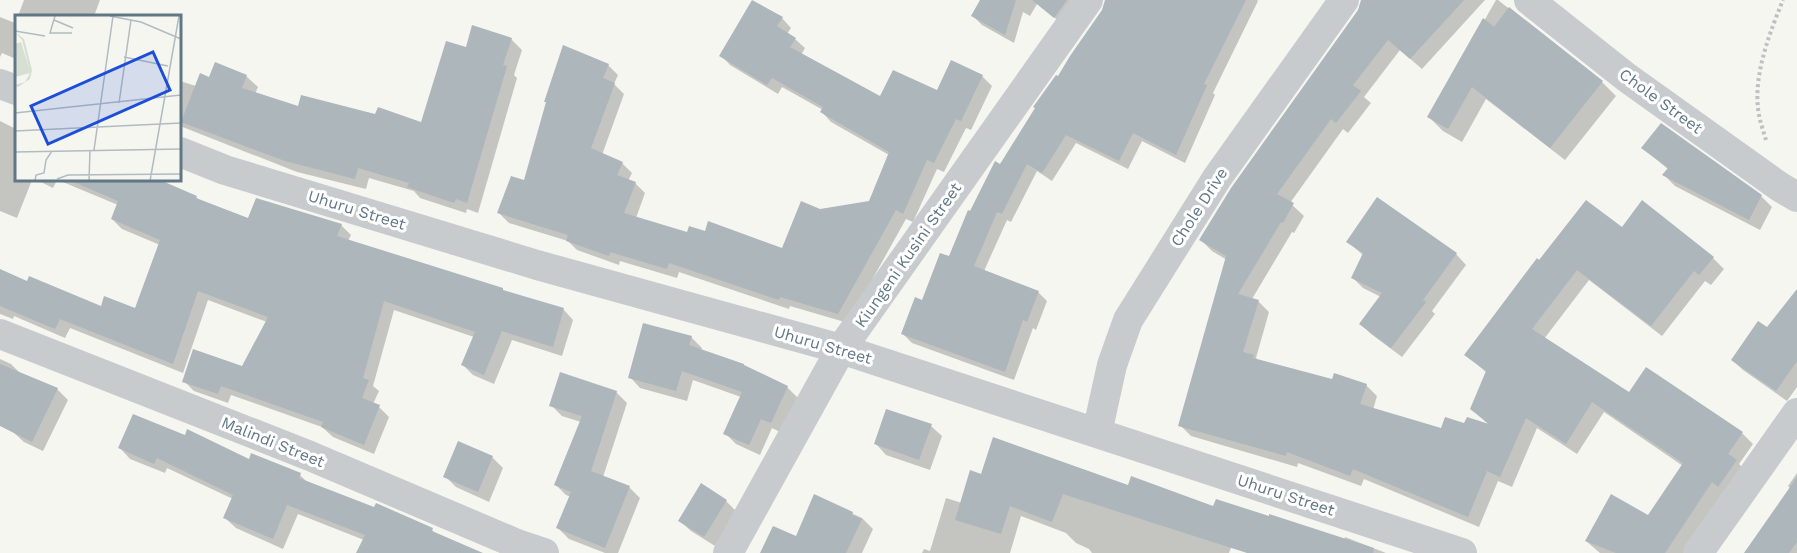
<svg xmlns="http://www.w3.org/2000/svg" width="1797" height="553" font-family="'Work Sans',sans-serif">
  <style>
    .shadow { fill: #0003 }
    .building { fill: #acb6bb }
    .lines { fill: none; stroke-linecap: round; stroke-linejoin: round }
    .path { stroke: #bec1c3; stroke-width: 4; stroke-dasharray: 3 3; stroke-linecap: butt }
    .minor { stroke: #c8cbce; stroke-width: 30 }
    .labels { text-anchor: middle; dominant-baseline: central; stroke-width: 6; stroke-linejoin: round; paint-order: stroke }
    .street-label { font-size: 16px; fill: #617786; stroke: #fff }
    .inset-road { fill: none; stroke: #b1bbc0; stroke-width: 1.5 }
    .view { fill: #1d4ed8; fill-opacity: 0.15; stroke: #1d4ed8; stroke-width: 3 }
    .inset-edge { fill: none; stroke: #617786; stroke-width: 3 }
  </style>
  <rect width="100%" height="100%" fill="#f6f6f1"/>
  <path class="shadow" d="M 24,0 L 100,0 L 94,16 L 18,16 Z
    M 982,0 L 1082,0 L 1064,25 L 1037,4 L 1030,16 L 1023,12 L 1014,43 L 982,25 L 973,16 Z
    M 1106,0 L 1257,0 L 1258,1 L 1213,93 L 1215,95 L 1185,163 L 1142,141 L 1128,169 L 1076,143 L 1052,181 L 1037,171 L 1011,222 L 1007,220 L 984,271 L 1038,292 L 1047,301 L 1036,330 L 1033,328 L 1014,380 L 912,343 L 903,334 L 950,258 L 971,213 L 1000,166 L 1103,11 Z
    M 1363,0 L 1485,0 L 1422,69 L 1400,50 L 1364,97 L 1371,103 L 1348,133 L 1343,129 L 1290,203 L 1304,216 L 1294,233 L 1292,232 L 1252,299 L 1258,301 L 1269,312 L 1256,358 L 1259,361 L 1333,380 L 1366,385 L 1377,396 L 1373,410 L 1442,429 L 1465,425 L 1490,426 L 1472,409 L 1487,373 L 1466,355 L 1540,262 L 1622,229 L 1713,258 L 1724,269 L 1711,285 L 1705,281 L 1662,336 L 1589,280 L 1544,339 L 1630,394 L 1742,433 L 1753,444 L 1739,464 L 1747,472 L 1723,492 L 1683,553 L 1600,553 L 1586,541 L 1648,517 L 1683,466 L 1604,412 L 1577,454 L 1537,428 L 1512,487 L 1498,481 L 1479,527 L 1364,479 L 1361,486 L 1298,463 L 1297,467 L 1191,436 L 1180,425 L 1227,260 L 1212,251 L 1201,240 L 1359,11 Z
    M 1496,0 L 1498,0 L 1602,82 L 1616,96 L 1565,160 L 1486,99 L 1462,142 L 1443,131 L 1429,117 Z
    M 0,17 L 15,23 L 16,20 L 16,59 L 2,53 L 0,57 Z
    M 782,18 L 791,28 L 787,34 L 795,39 L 805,48 L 801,55 L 880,99 L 937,92 L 982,76 L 992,86 L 971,130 L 966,128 L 944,172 L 937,169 L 913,222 L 906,219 L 848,323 L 790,306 L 789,309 L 679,272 L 677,278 L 620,261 L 619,265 L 577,250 L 568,241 L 509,223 L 499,213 L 525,182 L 608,65 L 618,75 L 614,84 L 624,94 L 602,155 L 622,163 L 632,173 L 628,181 L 635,183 L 645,193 L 636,218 L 688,234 L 782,249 L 820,210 L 870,202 L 889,155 L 831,122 L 822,112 L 823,110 L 782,87 L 778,94 L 730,65 L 721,55 Z
    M 511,39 L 522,50 L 514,75 L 517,78 L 478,213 L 467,209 L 466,213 L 420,198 L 414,191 L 369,178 L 366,189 L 297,172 L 180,126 L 180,81 L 196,86 L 210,79 L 246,76 L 258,87 L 255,94 L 299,108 L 376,116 L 422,124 L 467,49 Z
    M 0,121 L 14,128 L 16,121 L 16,180 L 32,180 L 17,218 L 0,211 Z
    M 1643,148 L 1761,196 L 1772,207 L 1760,230 L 1675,186 L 1664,175 L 1669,170 Z
    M 37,180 L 57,180 L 53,188 Z
    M 58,180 L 156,180 L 196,197 L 200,201 L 248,220 L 341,225 L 351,235 L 348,241 L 564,310 L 573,320 L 562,356 L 512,340 L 494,384 L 473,375 L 463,365 L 474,337 L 394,310 L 373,386 L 379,391 L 373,404 L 379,407 L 389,417 L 374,454 L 333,437 L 322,427 L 231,395 L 228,403 L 194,391 L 184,381 L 243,368 L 267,322 L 208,300 L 183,373 L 70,328 L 65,338 L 14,316 L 13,319 L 0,314 L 0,270 L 28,283 L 102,308 L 136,310 L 160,245 L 122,229 L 112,219 L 118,205 Z
    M 1348,242 L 1456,254 L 1466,265 L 1432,311 L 1435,314 L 1402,357 L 1371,334 L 1361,324 L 1381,297 L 1363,288 L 1353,278 L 1364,256 Z
    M 1797,292 L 1797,387 L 1787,401 L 1743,370 L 1732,360 L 1767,329 Z
    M 691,337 L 702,348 L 701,351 L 787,387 L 798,398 L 782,433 L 772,428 L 760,455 L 736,444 L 725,433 L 741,397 L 693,380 L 687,401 L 640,388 L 630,377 Z
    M 0,359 L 11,364 L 22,375 L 57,389 L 68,400 L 43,451 L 24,442 L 13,432 L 0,411 Z
    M 616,392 L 627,403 L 603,477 L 629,487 L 640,498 L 618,553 L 605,553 L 569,539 L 558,528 L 571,497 L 566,495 L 556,485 L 581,422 L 562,416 L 551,405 Z
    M 931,426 L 942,436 L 930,470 L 886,455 L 876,444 Z
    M 459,443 L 493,458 L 503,468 L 489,502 L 456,487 L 445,476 Z
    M 120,448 L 249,461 L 300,475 L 308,483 L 432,530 L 437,535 L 481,553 L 366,553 L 364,540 L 298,514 L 283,549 L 236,528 L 225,518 L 233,499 L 167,468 L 165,473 L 130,459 Z
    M 971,472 L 1240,525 L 1229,553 L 1092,553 L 1089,549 L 1076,543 L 1066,533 L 1021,516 L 1010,553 L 922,553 L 924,549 L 930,551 L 946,498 L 962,503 Z
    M 1797,473 L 1797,553 L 1746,553 L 1791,489 L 1788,486 Z
    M 815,496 L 862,518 L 873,529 L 862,553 L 762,553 L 796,538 Z
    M 726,501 L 737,512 L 715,546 L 691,531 L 680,521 Z
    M 1345,537 L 1386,553 L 1255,553 L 1344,540 Z"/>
  <path class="building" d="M 752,0 L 783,17 L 777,26 L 796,38 L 790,47 L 880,96 L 893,70 L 937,90 L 951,60 L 983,75 L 961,121 L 956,119 L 934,163 L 927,160 L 903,214 L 896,210 L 838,314 L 780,297 L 779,300 L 669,263 L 667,269 L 610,252 L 609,256 L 566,241 L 568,235 L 497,213 L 511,176 L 524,180 L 546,102 L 544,102 L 563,45 L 609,64 L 603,78 L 615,83 L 591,148 L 623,162 L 617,175 L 636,182 L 624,213 L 687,232 L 689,226 L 705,231 L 708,221 L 782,248 L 801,201 L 820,209 L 869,201 L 889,152 L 820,112 L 823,107 L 772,78 L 767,85 L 719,56 Z
    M 980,0 L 1016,0 L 1005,35 L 971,16 Z
    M 1032,0 L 1067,0 L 1054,18 Z
    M 1105,0 L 1246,0 L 1204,84 L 1207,85 L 1176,155 L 1133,133 L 1119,161 L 1066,135 L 1042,173 L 1027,164 L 1002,214 L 997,212 L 974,266 L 1039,291 L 1027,322 L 1023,320 L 1005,372 L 901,334 L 915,297 L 922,300 L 940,253 L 949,256 L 968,210 L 970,211 L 995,161 L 1000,164 L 1035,108 L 1033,107 L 1056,75 L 1058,76 L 1070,56 L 1102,10 Z
    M 1361,0 L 1464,0 L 1410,59 L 1388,40 L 1353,85 L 1361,91 L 1336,123 L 1331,119 L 1277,194 L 1294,203 L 1283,223 L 1281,222 L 1238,294 L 1259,300 L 1243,352 L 1254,355 L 1253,358 L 1332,379 L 1334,373 L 1367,384 L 1360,404 L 1441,428 L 1445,417 L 1464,423 L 1467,417 L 1489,424 L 1470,409 L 1486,371 L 1464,355 L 1537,258 L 1539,260 L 1586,200 L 1622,227 L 1642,200 L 1714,257 L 1699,275 L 1694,271 L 1651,326 L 1577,270 L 1532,329 L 1629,392 L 1646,367 L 1743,432 L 1728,454 L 1737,460 L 1718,487 L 1712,482 L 1665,553 L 1616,553 L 1585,541 L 1611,494 L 1648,515 L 1683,463 L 1592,402 L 1566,444 L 1526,418 L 1500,477 L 1487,471 L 1468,517 L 1353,469 L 1350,476 L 1287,452 L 1286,456 L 1178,426 L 1226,256 L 1199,240 L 1231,188 L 1358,10 Z
    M 1509,7 L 1603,81 L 1550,148 L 1472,87 L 1448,129 L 1427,117 L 1483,18 L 1494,27 Z
    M 472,25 L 512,38 L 503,65 L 507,66 L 467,203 L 456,199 L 454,203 L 407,187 L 409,183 L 358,168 L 355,179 L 285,161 L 181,122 L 200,73 L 209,77 L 215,62 L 247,75 L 242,88 L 298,106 L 301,95 L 375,114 L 378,107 L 421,122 L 446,41 L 466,47 Z
    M 1661,123 L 1762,195 L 1749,220 L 1662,175 L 1668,168 L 1641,148 Z
    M 69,180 L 160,180 L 197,196 L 196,198 L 248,218 L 256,198 L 342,224 L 337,236 L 503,288 L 503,290 L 564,308 L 553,347 L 502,331 L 484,375 L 461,365 L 475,332 L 384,301 L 363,378 L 369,380 L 362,398 L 380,405 L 364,445 L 321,427 L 323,422 L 221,386 L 218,394 L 182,382 L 193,349 L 242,366 L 268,317 L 198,291 L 173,364 L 60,319 L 55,329 L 0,306 L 0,269 L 27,281 L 29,276 L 101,306 L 104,296 L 135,308 L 160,240 L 111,219 L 118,201 Z
    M 1377,197 L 1457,253 L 1423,300 L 1426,302 L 1391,348 L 1359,324 L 1382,293 L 1351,278 L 1363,253 L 1346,242 Z
    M 1797,289 L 1797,361 L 1776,391 L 1731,360 L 1758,321 L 1767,327 Z
    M 643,323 L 692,336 L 689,345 L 744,364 L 744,365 L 788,386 L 771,423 L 761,419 L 749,445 L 723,434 L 742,392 L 682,371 L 676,391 L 628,378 Z
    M 0,364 L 58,388 L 32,442 L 0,426 Z
    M 560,372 L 617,391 L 591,471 L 630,486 L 605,548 L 556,528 L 571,492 L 554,485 L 582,416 L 549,406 Z
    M 886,409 L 932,424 L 919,460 L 874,444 Z
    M 133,414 L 185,435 L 187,429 L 249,459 L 251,453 L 301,473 L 299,478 L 374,507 L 376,503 L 433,528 L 432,531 L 483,553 L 356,553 L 365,535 L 287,505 L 273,539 L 223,518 L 233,495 L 157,458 L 154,464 L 118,448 Z
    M 993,437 L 1128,485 L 1131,476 L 1213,506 L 1216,499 L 1269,516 L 1269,514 L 1374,548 L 1373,553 L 1247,553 L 1063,494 L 1052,522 L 1010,506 L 1001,534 L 955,520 L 970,470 L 981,474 Z
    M 458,441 L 493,456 L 478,492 L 443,477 Z
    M 1797,477 L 1797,542 L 1789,553 L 1744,553 Z
    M 701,483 L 727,500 L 704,537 L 678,521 Z
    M 814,494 L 853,512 L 852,515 L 862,519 L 846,553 L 760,553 L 773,526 L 796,536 Z"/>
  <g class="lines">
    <path class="path" d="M 1766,140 C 1763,130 1759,119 1758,108 C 1754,73 1770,32 1783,0"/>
    <path class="minor" d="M 1529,0 L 1626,77 L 1780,187 L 1797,197
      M 0,84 L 16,90
      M 180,152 L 225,170 L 537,265 L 841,349 L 1462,553
      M 0,334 L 310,456 L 517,544 L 544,553
      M 1097,433 L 1112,365 L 1128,320 L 1217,178 L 1344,0
      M 728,553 L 841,349 L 1088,0
      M 1698,553 L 1797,413"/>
  </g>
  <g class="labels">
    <g class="street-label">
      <text transform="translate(1661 101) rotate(36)">Chole Street</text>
      <text transform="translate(1199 207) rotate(-57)">Chole Drive</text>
      <text transform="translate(357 210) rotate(17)">Uhuru Street</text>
      <text transform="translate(908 255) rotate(-55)">Kiungeni Kusini Street</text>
      <text transform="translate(823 345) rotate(16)">Uhuru Street</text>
      <text transform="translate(273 442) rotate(22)">Malindi Street</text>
      <text transform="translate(1286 495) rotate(18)">Uhuru Street</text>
    </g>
  </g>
  <g transform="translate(15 15)">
    <rect width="166" height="166" fill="#f6f6f1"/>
    <path d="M 0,17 L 9,24 L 17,55 L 15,64 L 3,72 L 0,70 L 10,67 L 15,58 L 0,62 L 0,29 L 6,27 L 15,56 L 7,25 Z" fill="#d7ded2"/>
    <path class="inset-road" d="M 40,1 L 35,18 L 57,18M 95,1 L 126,7 L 166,24M 39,5 L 58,13M 0,16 L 30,21M 109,42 L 153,51M 104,88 L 116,5M 0,98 L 166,80M 0,116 L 166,108M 79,135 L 98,1M 0,137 L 166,134M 42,164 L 53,160 L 166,159M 20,166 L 21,160 L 29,158 L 31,145 L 37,136M 74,166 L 75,135M 135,166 L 164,1"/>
    <path class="view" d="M 138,37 L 155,75 L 33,129 L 16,91 Z"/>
    <rect width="166" height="166" class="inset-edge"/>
  </g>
</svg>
